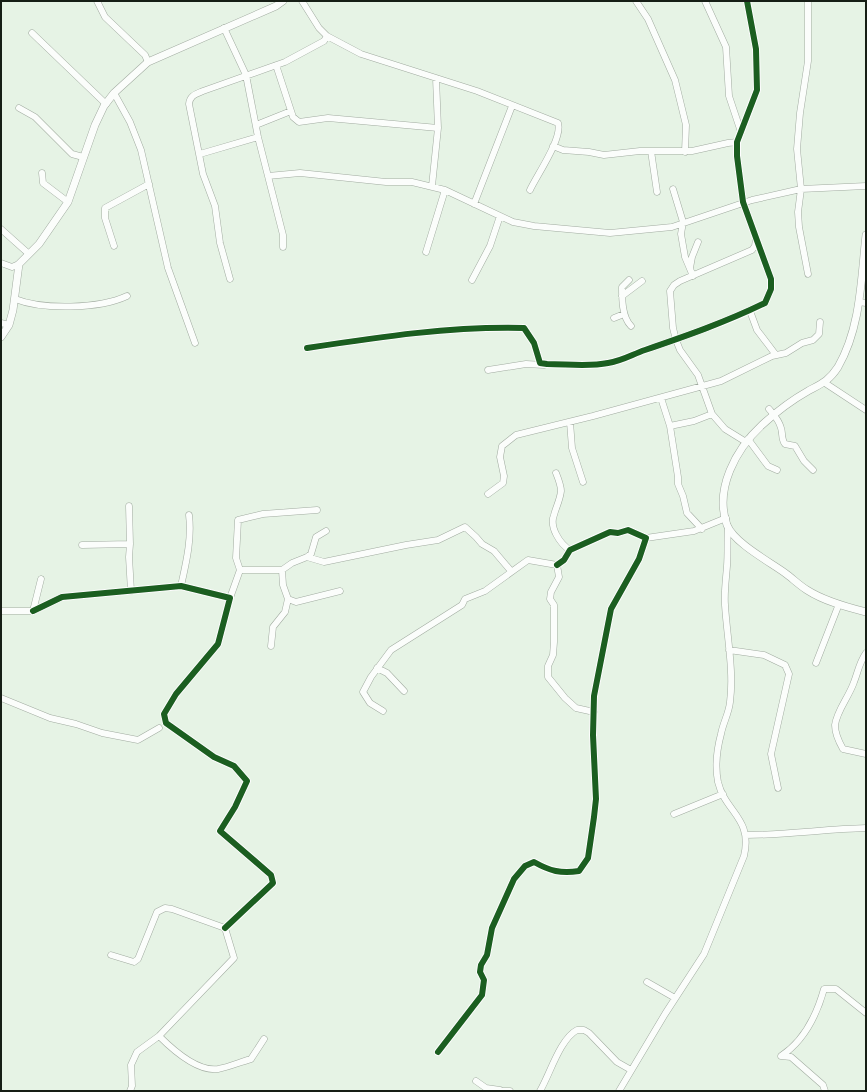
<svg xmlns="http://www.w3.org/2000/svg" width="867" height="1092" font-family="'PT Sans Narrow',sans-serif">
  <style>
    .lines { fill: none; stroke-linecap: round; stroke-linejoin: round }
    .minor-casing { stroke: #a1aba0; stroke-width: 7 }
    .tertiary-casing { stroke: #a1aba0; stroke-width: 8 }
    .minor { stroke: #fbfdfb; stroke-width: 6 }
    .tertiary { stroke: #fbfdfb; stroke-width: 7 }
    .cycleway-casing { stroke: #fefefe; stroke-width: 8 }
    .cycleway { stroke: #1b5e20; stroke-width: 6 }
  </style>
  <rect width="100%" height="100%" fill="#e6f3e5"/>
  <g class="lines">
    <defs>
      <path id="minor" d="M 97,1 L 105,17 L 145,55 L 148,62
        M 302,1 L 319,28 L 327,36 L 361,54 L 477,91 L 558,123 C 563,138 537,175 530,190
        M 636,1 L 648,19 L 675,80 L 686,125 L 685,152
        M 705,1 L 726,47 L 729,96 L 741,132
        M 224,28 L 246,75 L 258,137 L 283,235 L 283,247
        M 32,33 L 106,104
        M 276,65 L 293,117 L 299,122 L 328,118 L 438,128
        M 114,93 L 130,122 L 141,150 L 168,268 L 195,343
        M 19,108 L 35,117 L 72,154 L 83,157
        M 256,125 L 291,111
        M 553,146 L 563,150 L 589,152 L 604,155 L 640,151 L 692,151 L 728,143 L 737,142
        M 651,151 L 657,192
        M 200,154 L 258,137
        M 42,173 L 43,183 L 68,202
        M 268,176 L 300,173 L 386,182 L 412,182 L 445,190 L 513,222 L 534,226 L 610,233 L 672,227 L 752,200 L 801,189 L 866,186
        M 432,186 L 438,128 L 436,78
        M 673,189 L 683,222 L 681,234 L 685,257 L 693,276
        M 474,204 L 512,106
        M 1,229 L 29,254
        M 114,246 L 105,218 L 105,208 L 149,184
        M 426,252 L 445,190
        M 1,263 L 12,267 L 19,264
        M 690,268 L 692,257 L 698,242
        M 808,274 L 799,227 L 798,212 L 801,189 L 797,149 L 800,113 L 808,61 L 808,1
        M 230,279 L 220,243 L 215,206 L 203,174 L 189,104 C 190,95 196,94 203,91 L 285,62 L 324,41 L 327,36
        M 472,280 L 490,246 L 500,216
        M 629,280 L 622,287 C 622,299 622,317 631,326
        M 622,296 L 642,281
        M 15,299 C 43,310 99,309 127,296
        M 859,302 L 866,303
        M 750,311 L 757,330 L 776,355
        M 614,318 L 624,314
        M 1,323 L 9,325
        M 307,348 C 379,337 452,326 524,328 L 534,343 L 540,363 L 547,364 C 567,364 589,367 608,363 C 622,361 633,354 645,350 C 686,336 726,322 765,303 L 771,289 L 771,279 L 743,202 L 737,156 L 737,142 L 757,90 L 756,49 L 747,1
        M 488,370 L 526,364 L 544,365
        M 825,383 L 866,410
        M 661,398 L 670,426 L 678,477 L 678,484 L 683,496 L 687,513 L 702,529
        M 769,409 C 774,415 779,420 781,428 C 783,434 781,439 785,444 L 795,446 L 804,461 L 813,470
        M 570,422 L 572,448 L 583,482
        M 670,426 L 694,421 L 712,414
        M 748,439 L 768,466 L 777,470
        M 746,442 L 725,429 L 712,414 L 698,375 L 680,350 L 676,340 L 673,328 L 670,291 L 674,285 L 680,281 L 752,250 L 755,246 L 756,239
        M 556,473 C 558,478 561,486 561,491 C 560,500 556,507 554,515 C 549,527 560,544 570,550
        M 488,494 L 503,483 L 504,476 L 500,457 L 502,446 L 516,435 L 593,416 L 721,381 L 772,356 L 786,353 L 802,343 L 813,340 L 819,334 L 820,322
        M 129,506 L 130,544
        M 646,538 L 694,531 L 726,518
        M 82,545 L 130,544 L 129,557 L 131,591
        M 307,557 L 311,554 L 316,537 L 326,531
        M 240,570 L 236,558 L 238,520 L 263,514 L 317,510
        M 181,586 C 186,563 192,539 189,515
        M 230,598 L 240,570 L 282,570
        M 288,599 L 296,602 L 340,591
        M 1,611 L 33,611 L 41,579
        M 33,611 L 62,597 L 181,586 L 230,598 L 218,644 L 176,694 L 164,714 L 166,723 L 214,757 L 234,766 L 247,781 L 235,807 L 220,831 L 271,875 L 273,883 L 225,928
        M 271,646 L 273,627 L 285,612 L 288,599 L 283,585 L 282,570 L 292,563 L 307,557 L 324,562 L 406,545 L 438,540 L 465,527 L 476,537 L 482,544 L 494,551 L 511,571
        M 729,650 L 764,655 L 785,665 L 789,674 L 771,754 L 778,788
        M 866,653 C 859,663 858,672 854,682 C 849,697 837,710 835,725 C 835,733 839,742 843,749 L 866,754
        M 816,663 L 839,604
        M 377,668 L 387,673 L 404,691
        M 1,698 L 50,718 L 76,724 L 102,733 L 138,740 L 159,728
        M 383,711 L 370,703 L 363,692 L 371,677 L 391,650 L 462,605 L 465,599 L 485,591 L 528,560 L 557,565 L 559,577 L 551,592 L 550,599 L 554,605 L 554,642 L 553,655 L 548,666 L 548,677 L 565,698 L 576,708 L 594,712
        M 674,814 L 723,794
        M 746,835 C 786,835 826,829 866,828
        M 111,955 L 134,962 L 138,959 L 157,912 L 165,908 L 172,909 L 225,928
        M 647,982 L 675,998
        M 159,1036 C 172,1049 197,1072 218,1069 C 229,1067 240,1062 251,1059 L 264,1039
        M 438,1052 L 482,995 L 484,980 L 480,972 L 481,965 L 487,955 L 492,928 L 514,879 L 525,866 L 534,862 C 550,871 561,874 579,871 L 588,858 L 594,817 L 596,799 L 593,735 L 594,696 L 611,609 L 639,559 L 646,538 L 628,530 L 618,533 L 610,532 L 570,550 L 564,560 L 557,565
        M 476,1081 L 486,1088 L 500,1090
        M 130,1091 L 132,1086 L 131,1065 L 137,1052 L 159,1036 L 234,958 L 225,928
        M 500,1091 L 510,1091
        M 540,1091 C 550,1074 560,1039 577,1030 L 584,1030 L 589,1033 L 617,1062 L 631,1070
        M 619,1091 L 665,1014 L 704,954 L 744,856 C 753,818 725,812 718,782 C 715,767 717,749 721,734 C 723,723 729,713 730,702 C 734,671 727,637 725,605 C 724,593 726,579 727,566 C 728,553 727,540 728,527
        M 825,1091 L 823,1085 L 791,1057 L 781,1056 C 804,1041 817,1014 824,989 L 836,989 L 866,1013"/>
      <path id="tertiary" d="M 866,235 C 861,279 861,327 838,367 C 829,381 821,384 808,391 C 792,400 775,413 762,425 C 736,449 714,489 727,525 C 734,543 770,562 785,573 C 792,578 799,585 807,590 C 824,601 846,607 866,612
        M 1,337 L 9,325 L 13,310 L 19,264 L 39,244 L 68,202 L 95,125 L 104,106 L 114,93 L 148,62 L 276,6 L 283,1"/>
    </defs>
    <use href="#minor" class="minor-casing"/>
    <use href="#tertiary" class="tertiary-casing"/>
    <use href="#minor" class="minor"/>
    <use href="#tertiary" class="tertiary"/>
    <defs>
      <path id="cycleway" d="M 307,348 C 379,337 452,326 524,328 L 534,343 L 540,363 L 547,364 C 567,364 589,367 608,363 C 622,361 633,354 645,350 C 686,336 726,322 765,303 L 771,289 L 771,279 L 743,202 L 737,156 L 737,142 L 757,90 L 756,49 L 747,1
        M 33,611 L 62,597 L 181,586 L 230,598 L 218,644 L 176,694 L 164,714 L 166,723 L 214,757 L 234,766 L 247,781 L 235,807 L 220,831 L 271,875 L 273,883 L 225,928
        M 438,1052 L 482,995 L 484,980 L 480,972 L 481,965 L 487,955 L 492,928 L 514,879 L 525,866 L 534,862 C 550,871 561,874 579,871 L 588,858 L 594,817 L 596,799 L 593,735 L 594,696 L 611,609 L 639,559 L 646,538 L 628,530 L 618,533 L 610,532 L 570,550 L 564,560 L 557,565"/>
    </defs>
    <use href="#cycleway" class="cycleway-casing"/>
    <use href="#cycleway" class="cycleway"/>
  </g>
  <rect width="867" height="1092" fill="none" stroke="#161e15" stroke-width="4"/>
</svg>
